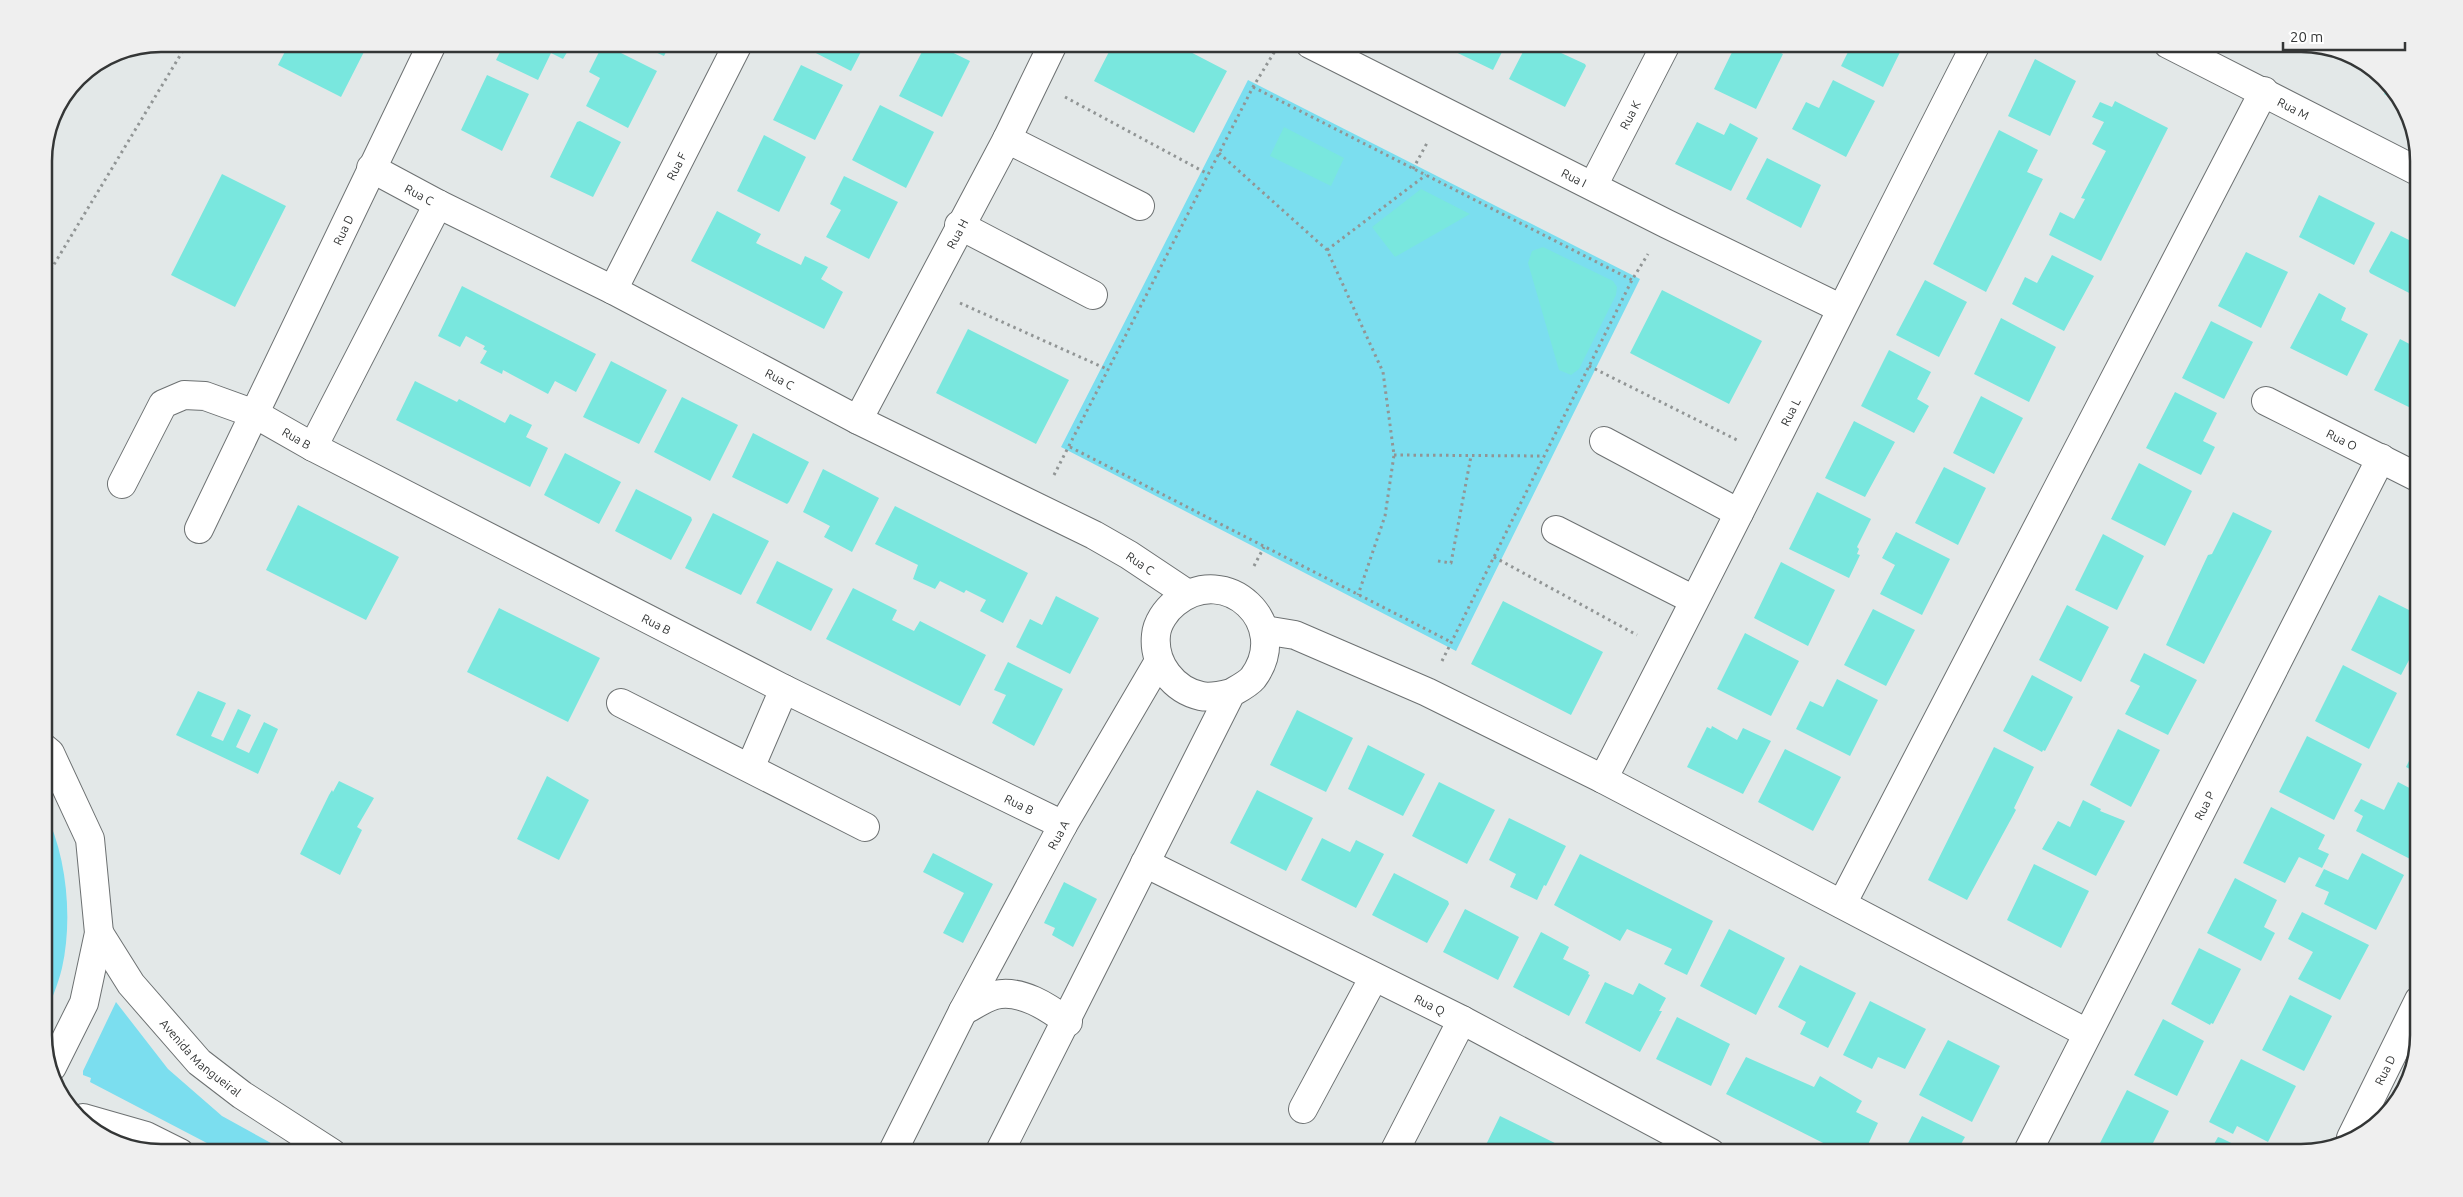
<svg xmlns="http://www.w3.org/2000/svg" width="2463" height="1197" font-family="Ubuntu,sans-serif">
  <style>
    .green { fill: #7bdeef }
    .building { fill: #79e7de }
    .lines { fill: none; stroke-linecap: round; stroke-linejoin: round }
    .minor-casing { stroke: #6d7172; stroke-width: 30 }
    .path { stroke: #919595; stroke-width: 3; stroke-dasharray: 2.5 4; stroke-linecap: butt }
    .minor { stroke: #fff; stroke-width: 28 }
    .labels { text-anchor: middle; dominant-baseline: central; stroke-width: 4.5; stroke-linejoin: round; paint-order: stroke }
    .street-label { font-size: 12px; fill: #343636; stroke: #fff }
    .rim { fill: none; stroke: #343636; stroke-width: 2.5 }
  </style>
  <rect width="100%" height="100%" fill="#e3e8e8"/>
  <path class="green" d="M 1248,80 L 1640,279 L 1456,651 L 1061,447 Z
    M 44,810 C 67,855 73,919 62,968 C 58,985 50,1003 44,1019 Z
    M 116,1002 L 168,1069 L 222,1116 L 289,1153 L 226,1153 L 90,1082 L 91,1078 L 83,1075 L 83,1071 Z"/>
  <path class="building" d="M 289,44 L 368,44 L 341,97 L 278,65 Z
    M 504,44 L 572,44 L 563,59 L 551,53 L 538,80 L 496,60 Z
    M 603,44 L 657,71 L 628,128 L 586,106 L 600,78 L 589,72 Z
    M 638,44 L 670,44 L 664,56 Z
    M 811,44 L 865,44 L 851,71 L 808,49 Z
    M 926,44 L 935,44 L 970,61 L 942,117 L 899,96 Z
    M 1113,44 L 1175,44 L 1227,71 L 1194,133 L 1094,81 Z
    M 1439,44 L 1506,44 L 1493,70 Z
    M 1527,44 L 1562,44 L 1559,52 L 1585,64 L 1586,66 L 1565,107 L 1509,79 Z
    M 1736,44 L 1762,44 L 1783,54 L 1756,109 L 1714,89 Z
    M 1852,44 L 1904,44 L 1883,87 L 1841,66 Z
    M 2035,59 L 2076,81 L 2050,136 L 2008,116 Z
    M 801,65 L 843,85 L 815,140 L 773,120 Z
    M 487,75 L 529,94 L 502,151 L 461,130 Z
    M 1833,80 L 1875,101 L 1846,157 L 1792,129 L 1806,102 L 1819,108 Z
    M 2388,86 L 2400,96 L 2402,104 L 2384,94 Z
    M 2115,101 L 2168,128 L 2101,261 L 2049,235 L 2060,212 L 2074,219 L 2085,199 L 2081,198 L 2106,151 L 2092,144 L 2104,122 L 2092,117 L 2100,102 L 2112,107 Z
    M 880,105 L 934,132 L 906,188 L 852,160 Z
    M 580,121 L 621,142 L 593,197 L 550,177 L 577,122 Z
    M 1697,122 L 1724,135 L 1730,123 L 1758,138 L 1731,191 L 1675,164 Z
    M 1284,127 L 1344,158 L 1331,186 L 1270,156 Z
    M 1999,130 L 2038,150 L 2027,172 L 2043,179 L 1986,292 L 1933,264 Z
    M 764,135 L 806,157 L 779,212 L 737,191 Z
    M 1767,158 L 1821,185 L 1801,228 L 1746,199 Z
    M 222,174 L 286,206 L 235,307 L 171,275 Z
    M 844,176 L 898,202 L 869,259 L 826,237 L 841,210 L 830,204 Z
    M 1421,189 L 1470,214 L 1395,257 L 1372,227 Z
    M 2319,195 L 2375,223 L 2354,265 L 2299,237 Z
    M 717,211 L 761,234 L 756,243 L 801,265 L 805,256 L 828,267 L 821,279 L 843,292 L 824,329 L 691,261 Z
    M 2391,231 L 2419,245 L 2419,298 L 2370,273 L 2369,271 Z
    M 1543,247 L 1613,281 L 1617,287 L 1616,295 L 1579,369 L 1571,375 L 1559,370 L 1528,263 L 1532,251 Z
    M 2246,252 L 2288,272 L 2261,328 L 2218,306 Z
    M 2052,255 L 2094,276 L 2064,331 L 2012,304 L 2025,277 L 2037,283 Z
    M 1925,280 L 1967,302 L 1939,357 L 1896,335 Z
    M 462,286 L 596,354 L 576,392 L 555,381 L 548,394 L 503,370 L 502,374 L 480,363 L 487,351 L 483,349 L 485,346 L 466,336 L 460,347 L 438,336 Z
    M 1662,290 L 1762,341 L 1729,404 L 1630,353 Z
    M 2319,293 L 2346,308 L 2341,320 L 2368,334 L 2347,376 L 2290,348 Z
    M 2001,318 L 2056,347 L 2029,402 L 1974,374 Z
    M 2211,321 L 2253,342 L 2224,399 L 2182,378 Z
    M 968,329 L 1069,380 L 1036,444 L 936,393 Z
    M 2400,339 L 2419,349 L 2419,412 L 2374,390 Z
    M 1889,350 L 1931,372 L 1917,399 L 1929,406 L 1914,433 L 1861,406 Z
    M 611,361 L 667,390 L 639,444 L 583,417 Z
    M 415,381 L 457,402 L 459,399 L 505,423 L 510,414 L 532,425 L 526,437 L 548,448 L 530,487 L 396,420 Z
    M 2175,392 L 2217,413 L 2203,441 L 2215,447 L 2201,475 L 2146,448 Z
    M 1981,396 L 2023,418 L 1994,474 L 1953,453 Z
    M 682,397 L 738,425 L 710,481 L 654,452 Z
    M 1854,421 L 1895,442 L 1865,497 L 1825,478 Z
    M 753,433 L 809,462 L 789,502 L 787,504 L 732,477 Z
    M 565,453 L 621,482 L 599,524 L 544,495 Z
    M 2139,463 L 2192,491 L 2165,546 L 2111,519 Z
    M 1944,467 L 1986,488 L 1958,545 L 1915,523 Z
    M 823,469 L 879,498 L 852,552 L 824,537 L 830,526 L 803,512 Z
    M 636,489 L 691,517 L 692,520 L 671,560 L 615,531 Z
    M 1817,492 L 1871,519 L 1857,547 L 1859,549 L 1857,554 L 1860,555 L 1849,578 L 1789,549 Z
    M 298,505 L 399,557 L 366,620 L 266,570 Z
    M 895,506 L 1028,573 L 1003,623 L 980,611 L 986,600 L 966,590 L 964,593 L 940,581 L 935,589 L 913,579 L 918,565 L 875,544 Z
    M 2233,512 L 2272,531 L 2204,664 L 2166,645 L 2208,555 L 2212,554 Z
    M 713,513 L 769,541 L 741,595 L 685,568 Z
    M 1896,532 L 1950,559 L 1922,615 L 1880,594 L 1895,565 L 1882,558 Z
    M 2103,534 L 2144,556 L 2117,610 L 2075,590 Z
    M 777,561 L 833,589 L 811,631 L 756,603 Z
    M 1781,562 L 1835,590 L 1808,646 L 1754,618 Z
    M 853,588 L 897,610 L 892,620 L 914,631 L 920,621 L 986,655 L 960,706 L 826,639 Z
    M 2379,595 L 2419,615 L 2419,650 L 2415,649 L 2401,675 L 2351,650 Z
    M 1056,596 L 1099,618 L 1070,674 L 1016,647 L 1030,619 L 1042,625 Z
    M 1503,601 L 1603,652 L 1571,715 L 1471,664 Z
    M 2067,605 L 2109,627 L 2081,682 L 2039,660 Z
    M 499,608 L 600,658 L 568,722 L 467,672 Z
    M 1873,609 L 1915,630 L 1886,686 L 1844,665 Z
    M 1745,633 L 1799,661 L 1771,716 L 1717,689 Z
    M 2144,653 L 2197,680 L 2168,735 L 2125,714 L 2140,686 L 2130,681 Z
    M 1008,662 L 1063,689 L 1034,746 L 992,723 L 1006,695 L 994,690 Z
    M 2343,665 L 2397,693 L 2369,749 L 2315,721 Z
    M 2032,675 L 2073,697 L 2045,751 L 2043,750 L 2042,752 L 2003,731 Z
    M 1837,679 L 1878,700 L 1850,756 L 1796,729 L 1810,701 L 1823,707 Z
    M 198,691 L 226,703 L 211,736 L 223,741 L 238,709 L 251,715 L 236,747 L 249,753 L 264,722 L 278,729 L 258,774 L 176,735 Z
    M 1297,710 L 1353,738 L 1326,792 L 1270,765 Z
    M 1712,726 L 1737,740 L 1743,728 L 1771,741 L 1743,794 L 1687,767 L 1707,727 L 1711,729 Z
    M 2118,729 L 2160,750 L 2131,807 L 2090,785 Z
    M 2307,736 L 2362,764 L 2334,820 L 2279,792 Z
    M 2419,741 L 2419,774 L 2406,767 Z
    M 1368,745 L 1425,774 L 1403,816 L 1348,789 Z
    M 1994,747 L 2034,767 L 2014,808 L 2016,810 L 1967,900 L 1928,880 Z
    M 1785,749 L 1841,777 L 1813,831 L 1758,802 Z
    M 547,776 L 589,800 L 559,860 L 517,839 Z
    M 339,781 L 374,798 L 357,827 L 362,830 L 340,875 L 300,854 L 329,795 L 332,790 L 333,792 Z
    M 1439,782 L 1495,810 L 1467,864 L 1412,836 Z
    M 2398,782 L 2419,793 L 2419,845 L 2412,860 L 2356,831 L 2363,816 L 2354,811 L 2361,799 L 2384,810 Z
    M 1257,790 L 1313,818 L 1286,871 L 1230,843 Z
    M 2083,800 L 2101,809 L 2100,811 L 2125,821 L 2096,876 L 2042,849 L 2058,821 L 2070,827 Z
    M 2271,807 L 2325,835 L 2318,849 L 2329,854 L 2322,868 L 2299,857 L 2285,883 L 2243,863 Z
    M 1509,818 L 1566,846 L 1546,886 L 1544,885 L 1537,900 L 1510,887 L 1516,874 L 1489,860 Z
    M 1322,838 L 1350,852 L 1356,840 L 1384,854 L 1356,908 L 1301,880 Z
    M 933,853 L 993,884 L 963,943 L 943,933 L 964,893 L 923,872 Z
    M 2362,853 L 2404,875 L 2376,930 L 2324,904 L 2329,892 L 2315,886 L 2324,869 L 2348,880 Z
    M 1580,854 L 1713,921 L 1687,975 L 1664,964 L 1672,949 L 1627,929 L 1620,941 L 1554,905 Z
    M 2034,864 L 2089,891 L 2061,948 L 2007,920 Z
    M 1394,873 L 1448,901 L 1449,904 L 1427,943 L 1372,915 Z
    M 2235,878 L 2277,900 L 2264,927 L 2275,933 L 2261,961 L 2207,933 Z
    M 1064,882 L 1097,899 L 1073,947 L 1052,935 L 1055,928 L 1044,923 Z
    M 1465,909 L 1519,937 L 1498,980 L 1443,952 Z
    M 2302,912 L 2369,945 L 2340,1000 L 2298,979 L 2313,952 L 2288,939 Z
    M 1729,929 L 1785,958 L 1756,1015 L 1700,986 Z
    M 1541,932 L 1569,947 L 1563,959 L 1589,972 L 1588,974 L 1590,975 L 1569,1016 L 1513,987 Z
    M 2199,948 L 2241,969 L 2213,1024 L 2211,1023 L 2210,1025 L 2171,1004 Z
    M 1800,965 L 1856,993 L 1828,1048 L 1800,1034 L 1806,1022 L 1778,1007 Z
    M 1605,982 L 1633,995 L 1639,983 L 1666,998 L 1659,1011 L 1662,1011 L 1640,1052 L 1585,1023 Z
    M 2290,995 L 2332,1016 L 2304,1071 L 2262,1050 Z
    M 1870,1001 L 1926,1029 L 1905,1069 L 1878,1057 L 1872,1069 L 1843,1055 Z
    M 1677,1017 L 1730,1044 L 1711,1086 L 1656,1059 Z
    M 2163,1019 L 2204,1041 L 2177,1096 L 2134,1075 Z
    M 1948,1040 L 2000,1066 L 1972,1122 L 1919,1095 Z
    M 1746,1057 L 1814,1087 L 1820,1076 L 1862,1101 L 1856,1112 L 1878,1123 L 1864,1153 L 1843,1153 L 1726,1094 Z
    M 2241,1059 L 2296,1086 L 2268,1142 L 2237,1126 L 2233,1134 L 2209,1122 Z
    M 2127,1090 L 2169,1111 L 2148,1153 L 2115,1153 L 2099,1145 Z
    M 1500,1116 L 1575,1153 L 1482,1153 Z
    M 1922,1116 L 1965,1137 L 1956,1153 L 1903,1153 Z
    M 2218,1137 L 2221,1138 L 2252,1153 L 2209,1153 Z"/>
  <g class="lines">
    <defs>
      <g id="minor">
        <path id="s1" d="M 1310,44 L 1667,224 L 1840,308"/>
        <path id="s2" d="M 2168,44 L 2419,172"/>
        <path d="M 1007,139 L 1140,206"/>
        <path id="s3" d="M 371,168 L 438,204 L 613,290 L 858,420 L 1094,535 L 1129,555 L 1186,593"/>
        <path id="s4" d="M 1593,186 L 1666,44"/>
        <path d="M 959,225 L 1093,295"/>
        <path id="s5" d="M 613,290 L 738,44"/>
        <path id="s6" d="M 2266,401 L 2419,478"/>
        <path id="s7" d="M 858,420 L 1007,139 L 1053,44"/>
        <path d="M 1604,441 L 1739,513"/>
        <path d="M 313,447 L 438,204"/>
        <path id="s8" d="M 122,484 L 163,404 L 184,395 L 205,396 L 255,414 L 313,447 L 784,689 L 1063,825"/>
        <path id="s9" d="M 199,529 L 432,44"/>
        <path d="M 1556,530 L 1694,600"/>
        <path d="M 1264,630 L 1295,635 L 1427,692 L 1603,779 L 2087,1033"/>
        <path d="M 621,703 L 865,827"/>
        <path d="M 44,748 L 50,753 L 90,839 L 99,933 L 84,1003 L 52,1067"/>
        <path d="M 750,768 L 784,689"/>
        <path id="s10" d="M 1603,779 C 1730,535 1851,288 1976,44"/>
        <path id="s11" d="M 1145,863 L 1462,1020 L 1711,1153"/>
        <path d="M 1842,904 L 2264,91"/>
        <path id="s12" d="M 99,933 L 131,984 L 199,1062 L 242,1095 L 332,1153"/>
        <path d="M 963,1011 C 973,1006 984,998 995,995 C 1021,989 1048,1007 1068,1022"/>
        <path d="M 1303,1109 L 1374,977"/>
        <path d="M 83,1118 L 146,1136 L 180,1153"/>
        <path id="s13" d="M 2351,1138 L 2419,1000"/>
        <path d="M 1394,1152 L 1462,1020"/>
        <path id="s14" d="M 892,1153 L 963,1011 L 1063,825 L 1159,661"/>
        <path d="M 999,1153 L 1231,693 C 1238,689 1248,684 1253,678 C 1293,624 1226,561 1175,603 C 1166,610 1157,623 1156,635 C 1153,664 1174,690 1201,696 C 1210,698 1223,695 1231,693"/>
        <path id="s15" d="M 2027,1153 L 2381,458"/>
      </g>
    </defs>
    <use href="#minor" class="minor-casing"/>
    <path class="path" d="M 1253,87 L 1632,280
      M 1065,97 L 1208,174
      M 1219,153 L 1327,250 L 1383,372 L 1394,455 L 1385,516 L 1358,595
      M 1413,169 L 1427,143
      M 1327,250 L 1426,175
      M 44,281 L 187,44
      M 960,303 L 1109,370
      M 1589,366 L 1737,440
      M 1070,447 L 1451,642
      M 1394,455 L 1544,456
      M 1054,475 L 1253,87 L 1275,51
      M 1494,557 L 1637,635
      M 1438,561 L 1451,563 L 1471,456
      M 1254,566 L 1264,547
      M 1442,661 L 1632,280 L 1648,254"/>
    <use href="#minor" class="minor"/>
  </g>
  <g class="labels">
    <g class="street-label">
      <text stroke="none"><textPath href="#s2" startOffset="141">Rua M</textPath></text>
      <text stroke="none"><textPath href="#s4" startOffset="80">Rua K</textPath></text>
      <text stroke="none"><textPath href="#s5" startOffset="139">Rua F</textPath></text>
      <text stroke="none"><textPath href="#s1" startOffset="296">Rua I</textPath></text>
      <text stroke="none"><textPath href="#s3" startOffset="55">Rua C</textPath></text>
      <text stroke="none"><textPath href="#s9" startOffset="332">Rua D</textPath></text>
      <text stroke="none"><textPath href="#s7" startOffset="211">Rua H</textPath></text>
      <text stroke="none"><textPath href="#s3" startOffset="460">Rua C</textPath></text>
      <text stroke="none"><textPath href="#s10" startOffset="412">Rua L</textPath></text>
      <text stroke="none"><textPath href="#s8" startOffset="235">Rua B</textPath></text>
      <text stroke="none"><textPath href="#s6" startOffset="85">Rua O</textPath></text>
      <text stroke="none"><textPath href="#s3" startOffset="865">Rua C</textPath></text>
      <text stroke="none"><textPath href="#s8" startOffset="640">Rua B</textPath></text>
      <text stroke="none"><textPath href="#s8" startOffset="1045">Rua B</textPath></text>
      <text stroke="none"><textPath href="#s15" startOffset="390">Rua P</textPath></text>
      <text stroke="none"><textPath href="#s14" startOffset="359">Rua A</textPath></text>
      <text stroke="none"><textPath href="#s11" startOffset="318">Rua Q</textPath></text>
      <text stroke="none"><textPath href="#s12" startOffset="162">Avenida Mangueiral</textPath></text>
      <text stroke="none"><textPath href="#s13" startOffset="76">Rua D</textPath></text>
    </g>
  </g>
  <path d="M0 0H2463V1197H0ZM161 52H2301A109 109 0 0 1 2410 161V1035A109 109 0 0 1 2301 1144H161A109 109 0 0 1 52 1035V161A109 109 0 0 1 161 52Z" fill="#efefef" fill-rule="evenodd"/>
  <path class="rim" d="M161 52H2301A109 109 0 0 1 2410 161V1035A109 109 0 0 1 2301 1144H161A109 109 0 0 1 52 1035V161A109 109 0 0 1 161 52Z"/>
  <path d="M2283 42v8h122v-8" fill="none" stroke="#343636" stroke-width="2.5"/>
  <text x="2290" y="42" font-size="15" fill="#343636" stroke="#ffffff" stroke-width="4" paint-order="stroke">20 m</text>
</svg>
